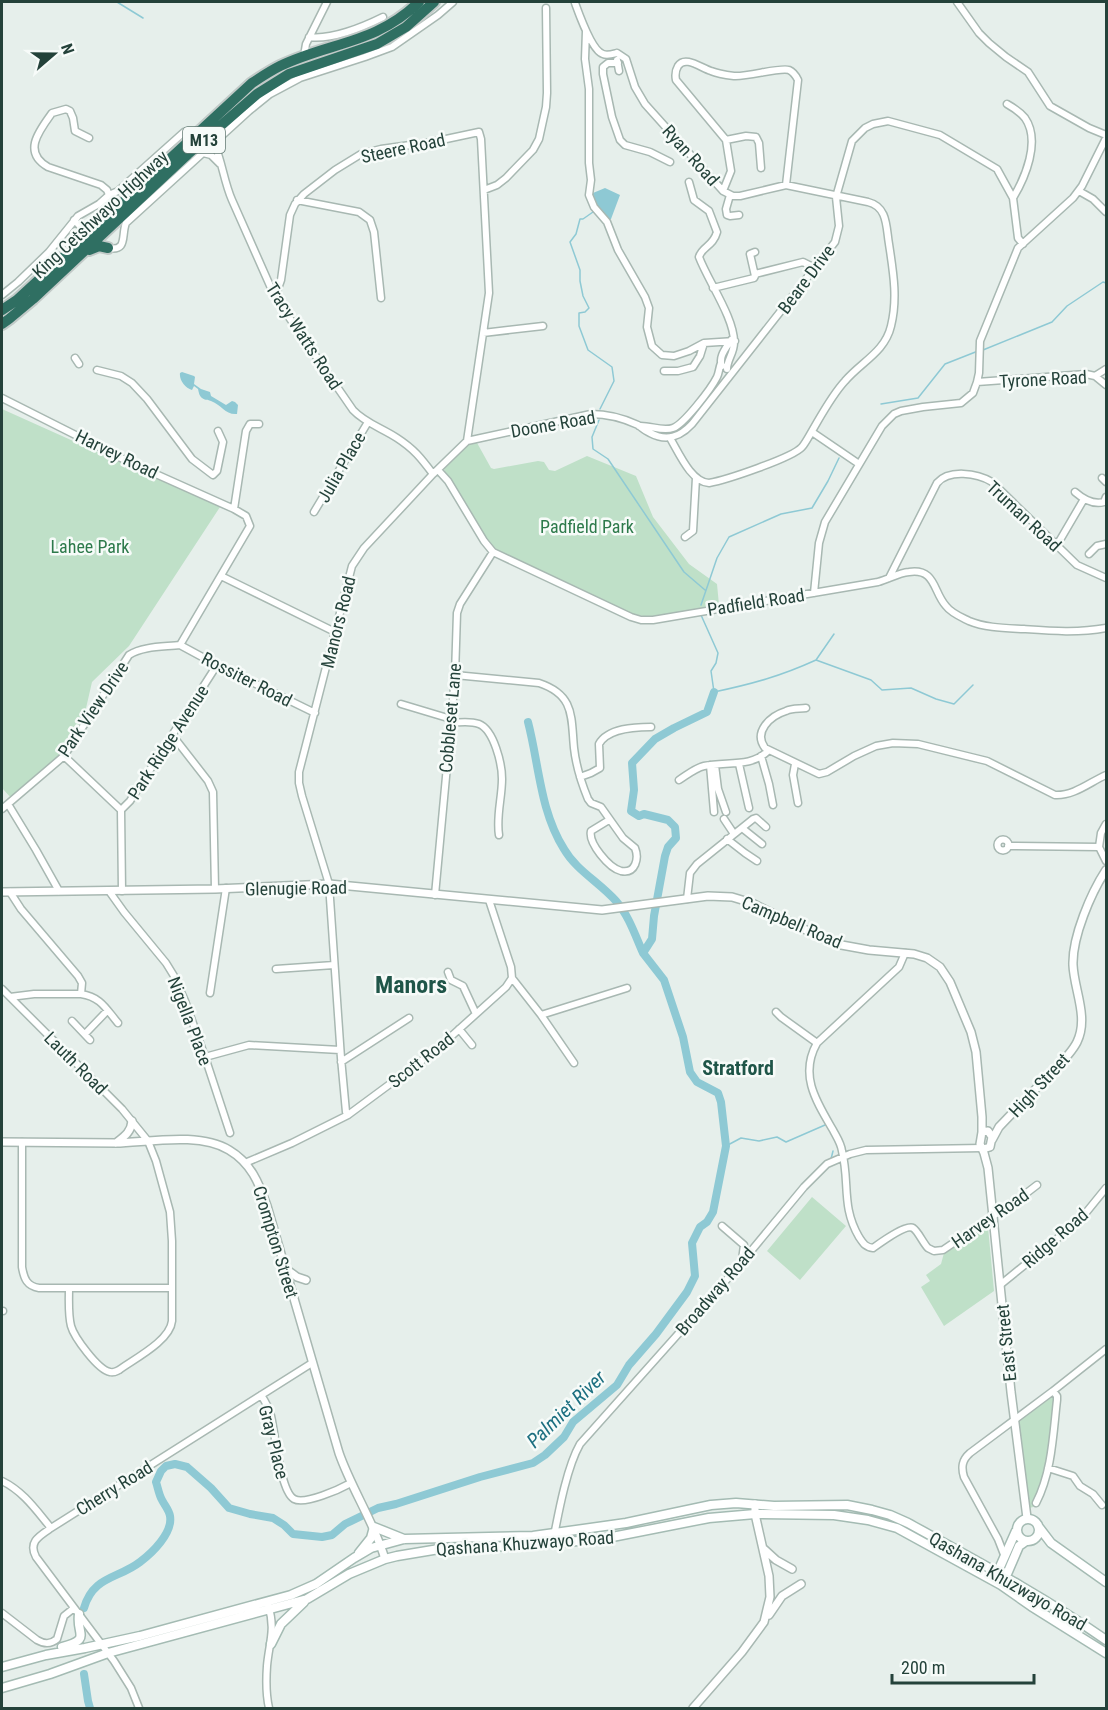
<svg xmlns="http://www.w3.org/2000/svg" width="1108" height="1710" font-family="'Roboto Condensed',sans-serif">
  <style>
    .green { fill: #bfe0c8 }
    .water { fill: #8ec9d4 }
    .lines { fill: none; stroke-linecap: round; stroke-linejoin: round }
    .stream { stroke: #8ec9d4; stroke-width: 1.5 }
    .river { stroke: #8ec9d4; stroke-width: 8 }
    .minor-casing { stroke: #a8b8b2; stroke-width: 9 }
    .tertiary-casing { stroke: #a8b8b2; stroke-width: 10 }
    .secondary-casing { stroke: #a4bbb3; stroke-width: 11 }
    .motorway-casing { stroke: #c2cac8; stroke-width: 14 }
    .minor { stroke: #fff; stroke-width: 6 }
    .tertiary { stroke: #fff; stroke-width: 7 }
    .secondary { stroke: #fff; stroke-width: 8 }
    .motorway { stroke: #2f6f62; stroke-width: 10 }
    .labels { text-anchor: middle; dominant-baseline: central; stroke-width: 5; stroke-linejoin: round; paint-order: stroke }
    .shield { fill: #f7fbf9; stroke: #637a73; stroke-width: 1.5 }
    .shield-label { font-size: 16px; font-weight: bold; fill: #24423a }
    .street-label { font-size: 18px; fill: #24423a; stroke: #f7fbf9 }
    .park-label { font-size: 18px; fill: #2d7a4b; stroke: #f7fbf9 }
    .neighbourhood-label { font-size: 20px; font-weight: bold; fill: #1f5548; stroke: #f7fbf9 }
    .water-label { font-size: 20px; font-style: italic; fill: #1c6f80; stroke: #f7fbf9 }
    .district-label { font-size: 24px; font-weight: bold; fill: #1f5548; stroke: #f7fbf9 }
  </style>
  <rect width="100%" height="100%" fill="#e6efeb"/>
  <path class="green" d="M 2,409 L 220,507 L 129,646 L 92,682 L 81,730 L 64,756 L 12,799 L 2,788 Z
    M 476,441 L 491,468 L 494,469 L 538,461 L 544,462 L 549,470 L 555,471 L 587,456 L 636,476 L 653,517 L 689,564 L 717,584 L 719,605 L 712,608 C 684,612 654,621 625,613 L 493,551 L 445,472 L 444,469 L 469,443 Z
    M 812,1197 L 846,1226 L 800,1280 L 767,1251 Z
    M 988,1227 L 994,1291 L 944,1326 L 921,1287 L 930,1281 L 926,1275 L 941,1264 L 944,1253 Z
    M 1053,1391 L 1056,1394 L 1048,1468 L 1036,1504 L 1033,1507 L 1026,1509 L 1014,1420 Z"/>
  <path class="water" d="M 605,188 L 620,195 L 611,219 L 607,219 C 600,211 592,204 593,193 Z
    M 182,372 L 194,376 L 195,377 L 194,384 L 201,389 L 210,392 L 211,396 L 226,405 L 232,401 L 235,402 L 238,405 L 237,414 C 225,415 222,405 211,401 C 206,399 207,401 202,398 C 199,395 199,393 198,389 L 194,386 L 192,390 C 185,388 179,380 180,373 Z"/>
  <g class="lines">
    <path class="stream" d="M 117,2 L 143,18
      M 593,212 L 583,219 L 580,219 L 576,234 L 570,242 L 580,270 L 580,281 L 583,296 L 589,308 L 585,312 L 579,313 L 579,326 L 588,350 L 612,367 L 614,381 L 600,409
      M 983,350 L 1052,322 L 1067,306 L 1103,282 L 1106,283
      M 881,404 L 918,398 L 945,364 L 978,351
      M 599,420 L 592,437 L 593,449 L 608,459 L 684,572 L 705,590
      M 701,605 L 717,558 L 729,537 L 781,514 L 812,508 L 828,481 L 839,458
      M 701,615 L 718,653 L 716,663 L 711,671 L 714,692 C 752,684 781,676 816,660 L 871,680 L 882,690 L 911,688 L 936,699 L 954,704 L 973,685
      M 816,660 L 834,634
      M 726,1146 L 741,1138 L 759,1141 L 777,1137 L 786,1142 L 825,1125
      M 831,1159 L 833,1151"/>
    <path class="river" d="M 528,722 C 539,764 540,811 564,849 C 576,870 599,882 616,901 C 629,916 635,935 643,953
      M 84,1608 C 93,1576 118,1579 140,1562 C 152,1553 173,1533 170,1516 C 169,1510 165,1506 162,1500 C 159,1495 158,1488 156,1482 L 161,1471 L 166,1466 L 175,1464 L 187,1467 L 211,1488 L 229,1508 L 250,1514 L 273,1518 L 284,1525 L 293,1534 L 322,1537 L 332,1535 L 345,1524 L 378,1508 L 396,1504 L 480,1477 L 533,1463 L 545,1455 L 564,1437 L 573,1422 L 617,1385 L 629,1365 L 656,1334 L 687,1292 L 695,1276 L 692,1243 L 700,1227 L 707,1222 L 713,1212 L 726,1146 L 721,1102 L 718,1093 L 697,1082 L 690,1072 L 683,1037 L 664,980 L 643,953 L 652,939 L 654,916 L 665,856 L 668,847 L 676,838 L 675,827 L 668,820 L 644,814 L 639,816 L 631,811 L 634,790 L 632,763 L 655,739 L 674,728 L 707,712 L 714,692
      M 84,1674 L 88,1701 L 90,1708"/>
    <defs>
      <path id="minor" d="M 957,2 L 979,33 L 989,43 L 1006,57 L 1028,72 L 1050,106 L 1089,128 L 1106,135
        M 575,3 C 579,14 592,51 603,54 C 607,56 613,54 617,53
        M 586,31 L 585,59 L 589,89 L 589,163 L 591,180 L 589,195 L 594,207 L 607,222 L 618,250 L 645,297 L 649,308 L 647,327 L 652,346 L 662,355 L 674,356 L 689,351 L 704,343 L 735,341
        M 309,37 C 331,40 363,27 383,17
        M 617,53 L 626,59 L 635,87 L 645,104 L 723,191 L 733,196 L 740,196 L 786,185 L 868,202 C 888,207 886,227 889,244 C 893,271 898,298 891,326 C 885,352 861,362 845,381 C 832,395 822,414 812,431 C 809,436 806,442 802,447 C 792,458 726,480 709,483 C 691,482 679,453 670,438
        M 304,56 L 306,44 L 327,2
        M 617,60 L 619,71
        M 618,63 L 608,63 L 603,67 L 603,74 L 612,117 L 620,140 L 625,145 L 650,152 L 670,162
        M 1007,104 C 1014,108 1020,112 1025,118 C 1041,141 1025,178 1013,198
        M 89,138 L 75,131 L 73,118 L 70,111 L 66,109 L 52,113 C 39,131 22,152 48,167 L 101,185 L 107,190 L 109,195
        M 726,140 L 746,136 L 756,137 L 759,143 L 761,168
        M 214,143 C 222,161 224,182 232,200 L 275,297 L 353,410 C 365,423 382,428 397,438 C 414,449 421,458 433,474
        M 203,153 L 211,155 L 220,164
        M 689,182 L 694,200 L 709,211 L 717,232 C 713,247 702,246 699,257 C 708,281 735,319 734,343 C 734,353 727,360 727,369
        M 484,190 L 497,185 L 506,178 L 533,150 L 539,139 L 546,107 L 547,93 L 546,8
        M 723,191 L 731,171 L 726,140 L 676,80 C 675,75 675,71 678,66 C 685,55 701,68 711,71 C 718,74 726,75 734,76 C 748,77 780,67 789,70 C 794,72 796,76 798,80 L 786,185
        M 1079,191 L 1093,199 L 1106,212
        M 730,195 L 726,209 L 727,215 L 730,216 L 739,215
        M 297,200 L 359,212 L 370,220 L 374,232 L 381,298
        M 74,220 L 88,234
        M 108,248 C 128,252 121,235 126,223 L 249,111 L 270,94 L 300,78 L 365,57 L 392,47 L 438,15 L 453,2
        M 755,274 L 803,262 L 815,268
        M 713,288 L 754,278 L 755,276 L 750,254 L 755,252
        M 2,295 L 18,282 L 49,252 L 78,216 L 99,204 L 109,195 L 118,191 L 184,132
        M 275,297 L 281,280 L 290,215 L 295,204 L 304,194 L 335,170 L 361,154 L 381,149 L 432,142 L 479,132 L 481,139 L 489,293 L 467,441 L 433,474 L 364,548 L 352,566 L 299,772 L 299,783 L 302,796 L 329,884 L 341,1058 L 346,1112 L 348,1115
        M 483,333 L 543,326
        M 75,358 L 79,364
        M 722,366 C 718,357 726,348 731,340
        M 97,370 L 121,376 L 132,383 L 147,399 L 192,459 L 213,475 L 217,471 L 223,442 L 218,431
        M 664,371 L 678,371 L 693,367 L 700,356 L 704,343
        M 1095,376 L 1106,369
        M 977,382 L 1086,374 L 1095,376 L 1106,385
        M 2,398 L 129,462 L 234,509 L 246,516 L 250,526 L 180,645 C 164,647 143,646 129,655 L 64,756 L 2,809
        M 639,426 C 650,425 662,432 673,428 C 684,424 711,389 717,377 C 719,373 719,368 721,363
        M 812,432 L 859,464
        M 467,441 L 591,414 C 607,414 623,418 638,425 C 642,428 645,431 650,433 C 667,442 680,437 692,424 L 835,242 L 839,226 L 836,197 L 852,141 L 865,128 L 873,124 L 888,121 L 940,135 L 997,169 L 1013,198 L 1018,238 L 1023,244
        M 438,470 L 448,481 L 484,541 L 493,552 L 631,617 L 641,620 L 653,620 L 878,582 C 889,579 898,573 909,572 C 936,568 933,592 946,606 C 951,613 961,617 969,621 C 986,628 1005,628 1024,629 C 1052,631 1078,633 1106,628
        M 1102,478 L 1106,482
        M 1075,492 C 1083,499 1093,505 1104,502 L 1106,497
        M 234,509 L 246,431 L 250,424 L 259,424
        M 314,512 L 368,422
        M 685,537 L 693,531 L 696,478
        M 1055,545 L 1060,540 L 1084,499
        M 1089,554 L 1097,546 L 1106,544
        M 221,576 L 335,632
        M 889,578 L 937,483 C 949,469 977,473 992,482 L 1077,565 L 1106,578
        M 814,593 L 819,543 L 825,522 L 882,426 L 894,414 L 901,411 L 923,407 L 961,403 L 973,393 L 977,382 L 979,373 L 980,341 L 1018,248 L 1073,198 L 1082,186 L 1106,138
        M 180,645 L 217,665 L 315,713
        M 455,675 L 539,683 C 575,695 571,717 574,748 C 576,766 581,782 588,799 L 591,803 L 601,807 L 623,838 L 635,848 C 639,858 636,874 621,871 C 609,868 588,843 591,831 L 609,820
        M 401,704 L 451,719
        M 806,708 C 800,709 792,708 786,711 C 770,716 753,732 765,748 L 819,774 L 827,772 L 854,756 L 876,746 L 893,743 L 918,744 L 987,761 L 1055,795 C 1074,796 1090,782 1106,775
        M 451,723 C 460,722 471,721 479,724 C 494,730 502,764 502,779 C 502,798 496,816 499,835
        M 173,736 L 208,781 L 213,792 L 215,889
        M 64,756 L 121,810
        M 761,756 L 769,784 L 773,805
        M 739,764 L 749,808
        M 795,764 L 793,775 L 798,803
        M 710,765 L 714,812
        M 715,765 L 718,789 L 726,812
        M 580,777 L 591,773 L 600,768 L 599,744 C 608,728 635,727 651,727
        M 679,780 C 687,775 695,768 704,766 C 725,761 751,768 768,751
        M 8,804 L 36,850 L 59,891
        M 724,819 L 734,834
        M 742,828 L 762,844
        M 727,839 L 745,853 L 757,861
        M997.5 845a5.5 5.5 0 1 1 11 0a5.5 5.5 0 1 1-11 0Z
        M 1008,846 L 1099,847 L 1106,861
        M 1099,847 L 1101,833 L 1106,824
        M 109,891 L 124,912 L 166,963 L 174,976 L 185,1001 L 205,1057 L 230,1133
        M 122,891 L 121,810 L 130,801 L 217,665
        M 435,895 L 451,723 L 455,675 L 457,613 L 460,604 L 493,552
        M 687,899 L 690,873 L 697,864 L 753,819 L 756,818 L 766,827
        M 905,953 L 899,967 L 817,1043 C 799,1075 816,1101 833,1130 C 836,1136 841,1143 842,1151 C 850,1183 841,1206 859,1237 C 863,1243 865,1247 873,1248 C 880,1243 906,1224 913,1228 C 918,1231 923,1243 928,1248 L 934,1251 L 943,1250 L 1024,1195 L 1037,1185
        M 276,969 L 334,965
        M 448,972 L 451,980 L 463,986 L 476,1014
        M 512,978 L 541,1015 L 574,1063
        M 2,989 L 122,1109 L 148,1141 L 156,1161 L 170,1212 L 172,1241 L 172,1321 C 170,1341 134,1359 119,1370 C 115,1372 114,1373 110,1372 C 98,1370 74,1337 71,1326 C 68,1314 69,1300 69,1288
        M 210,993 L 226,888
        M 81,994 C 101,997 106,1009 118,1023
        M 10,997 L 34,994 L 81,994 L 82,983 L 78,976 L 21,909 L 10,892
        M 776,1012 L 781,1017 L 817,1043
        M 541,1015 L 627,988
        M 72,1021 L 90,1040
        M 459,1029 L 472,1045
        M 85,1034 L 107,1011
        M 205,1057 L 249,1045 L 340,1050
        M 341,1062 L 409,1018
        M 22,1142 L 22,1267 C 24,1279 27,1286 39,1288 L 172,1288
        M 245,1163 L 292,1143 L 348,1115 L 436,1050 L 506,987 L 512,978 L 511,967 L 489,900
        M 722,1226 L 744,1245 L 742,1260
        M 1000,1285 L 1080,1220 L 1106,1188
        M 2,1311 L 3,1311
        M 261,1395 C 265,1401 269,1408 271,1416 C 275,1432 280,1491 294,1499 C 305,1505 340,1489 351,1483
        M 1048,1468 L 1073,1476 L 1080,1486 L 1093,1494 L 1102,1505
        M 2,1481 C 23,1491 36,1510 51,1528
        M 1036,1503 C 1052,1472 1053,1435 1057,1400 L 1057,1396 L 1053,1391
        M 554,1536 C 559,1510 567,1467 580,1444 L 737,1268 L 804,1187 L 827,1164 L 850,1154 L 866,1150 L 982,1148
        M 1005,1557 L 998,1539 L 964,1477 C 961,1467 962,1460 970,1453 L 1053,1391 L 1106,1349
        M 268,1605 C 276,1629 269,1643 267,1666 C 266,1680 266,1695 269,1708
        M 2,1613 L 37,1640 C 44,1644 50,1645 57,1639 L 64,1616 L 74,1608
        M 139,1708 L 131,1688 L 114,1661 L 36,1557 C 28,1542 39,1536 51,1528 L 312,1363"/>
      <path id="tertiary" d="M 2,892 L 215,889 L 329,884 L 602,910 L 708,896 L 732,897 L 752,903 L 818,936 L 836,944 L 869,950 L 914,954 L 927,958 L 940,967 L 950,982 L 971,1032 L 976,1052 L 982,1117 L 982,1132 L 980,1144 L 984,1153 L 988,1168 L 1011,1392 L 1027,1518
        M 982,1132 L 988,1131 L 992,1137 L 990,1147 L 983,1149
        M 992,1140 L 999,1127 C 1016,1109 1033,1092 1050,1074 C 1060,1064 1071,1054 1077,1042 C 1089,1017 1074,990 1073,965 C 1072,937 1091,893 1106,870
        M 2,1142 C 40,1142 78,1143 116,1143 C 149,1142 200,1132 229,1150 C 251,1163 259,1183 267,1206 L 339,1453 C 352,1490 374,1522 385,1559
        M 116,1143 C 125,1136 131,1132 132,1121
        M 286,1269 L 297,1277 L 306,1280
        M 764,1549 L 776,1560 L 792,1569
        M 769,1615 L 782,1596 L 801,1584
        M 693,1708 L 742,1652 L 764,1622 L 770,1597 L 769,1576 L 755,1514 L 755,1504"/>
      <path id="secondary" d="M1017 1530a11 11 0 1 1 22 0a11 11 0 1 1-22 0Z
        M 1038,1526 L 1051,1543 L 1106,1582
        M 359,1553 L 371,1538 L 374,1527 L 404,1539
        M 995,1578 L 1016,1531
        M 1004,1581 L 1019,1546 L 1026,1541
        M 271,1644 L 281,1624 L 304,1602
        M 62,1647 C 92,1639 76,1635 79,1614
        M 2,1667 L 46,1655 L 85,1648 L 140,1636 L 291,1595 L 316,1584 L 354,1558 L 371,1548 L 404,1539 L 533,1536 L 626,1523 L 711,1505 L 736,1503 L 774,1506 L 847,1505 L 872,1510 L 890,1515 L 908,1523 C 975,1560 1043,1596 1106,1640
        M 2,1688 L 50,1674 L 108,1653 L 307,1599 L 349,1574 L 385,1559 L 397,1556 L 439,1549 L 531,1545 L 602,1539 L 709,1518 L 755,1514 L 834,1515 L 868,1520 L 897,1528 L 1001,1585 L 1031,1606 L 1106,1653"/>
      <path id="motorway" d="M 89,250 L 99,246 L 108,248
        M 2,310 L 17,300 L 252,83 C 261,77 270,71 280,66 C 330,42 376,44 419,2
        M 2,324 L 9,319 L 33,299 L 188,154 L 257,94 L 289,74 L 377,44 L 406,27 L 434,2"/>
    </defs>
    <use href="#minor" class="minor-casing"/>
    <use href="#tertiary" class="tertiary-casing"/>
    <use href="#secondary" class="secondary-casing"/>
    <use href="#motorway" class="motorway-casing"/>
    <use href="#minor" class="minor"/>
    <use href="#tertiary" class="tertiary"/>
    <use href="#secondary" class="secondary"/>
    <use href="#motorway" class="motorway"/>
  </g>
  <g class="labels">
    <rect class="shield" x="183" y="127" width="42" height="26" rx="4.5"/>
    <g class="shield-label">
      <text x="204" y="140">M13</text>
    </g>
    <g class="street-label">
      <text transform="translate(403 148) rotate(-12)">Steere Road</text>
      <text transform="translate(691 155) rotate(48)">Ryan Road</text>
      <text transform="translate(100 214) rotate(-43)">King Cetshwayo Highway</text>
      <text transform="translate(806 279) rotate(-53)">Beare Drive</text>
      <text transform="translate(304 336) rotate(57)">Tracy Watts Road</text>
      <text transform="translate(1043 379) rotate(-3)">Tyrone Road</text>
      <text transform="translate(553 424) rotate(-10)">Doone Road</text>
      <text transform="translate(117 454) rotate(26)">Harvey Road</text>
      <text transform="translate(341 467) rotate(-60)">Julia Place</text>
      <text transform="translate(1024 516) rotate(43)">Truman Road</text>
      <text transform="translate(756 602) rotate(-9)">Padfield Road</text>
      <text transform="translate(338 622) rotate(-76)">Manors Road</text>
      <text transform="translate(247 679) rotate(27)">Rossiter Road</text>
      <text transform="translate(93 709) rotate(-56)">Park View Drive</text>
      <text transform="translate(450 718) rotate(-85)">Cobbleset Lane</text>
      <text transform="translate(168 742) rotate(-57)">Park Ridge Avenue</text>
      <text transform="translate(296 888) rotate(-1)">Glenugie Road</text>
      <text transform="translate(792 922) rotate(23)">Campbell Road</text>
      <text transform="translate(190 1021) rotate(69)">Nigella Place</text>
      <text transform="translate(421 1060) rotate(-38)">Scott Road</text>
      <text transform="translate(76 1063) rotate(45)">Lauth Road</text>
      <text transform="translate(1039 1085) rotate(-47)">High Street</text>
      <text transform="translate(990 1218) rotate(-35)">Harvey Road</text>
      <text transform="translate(1055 1238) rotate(-41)">Ridge Road</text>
      <text transform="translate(276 1242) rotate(73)">Crompton Street</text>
      <text transform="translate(715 1291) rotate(-49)">Broadway Road</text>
      <text transform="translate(1006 1343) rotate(-96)">East Street</text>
      <text transform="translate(274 1442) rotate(76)">Gray Place</text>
      <text transform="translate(114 1488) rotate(-32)">Cherry Road</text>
      <text transform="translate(525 1543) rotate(-4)">Qashana Khuzwayo Road</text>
      <text transform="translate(1008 1581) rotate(30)">Qashana Khuzwayo Road</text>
    </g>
    <g class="park-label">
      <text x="587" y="526">Padfield Park</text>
      <text x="90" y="546">Lahee Park</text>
    </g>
    <g class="neighbourhood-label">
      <text x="738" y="1068">Stratford</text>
    </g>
    <g class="water-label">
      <text transform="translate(566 1409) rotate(-44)">Palmiet River</text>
    </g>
    <g class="district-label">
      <text x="411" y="985">Manors</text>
    </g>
  </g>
  <rect width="1108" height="1710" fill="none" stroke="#24423a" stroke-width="6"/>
  <g transform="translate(54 54) rotate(70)" stroke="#f7fbf9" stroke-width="4.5" paint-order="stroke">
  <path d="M0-4.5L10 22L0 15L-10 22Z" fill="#24423a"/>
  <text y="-9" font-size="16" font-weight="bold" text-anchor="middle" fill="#24423a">N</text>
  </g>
  <path d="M892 1674v9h142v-9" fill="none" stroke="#24423a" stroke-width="3"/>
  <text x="901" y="1674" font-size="18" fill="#24423a" stroke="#f7fbf9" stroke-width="4.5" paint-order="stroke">200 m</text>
</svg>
